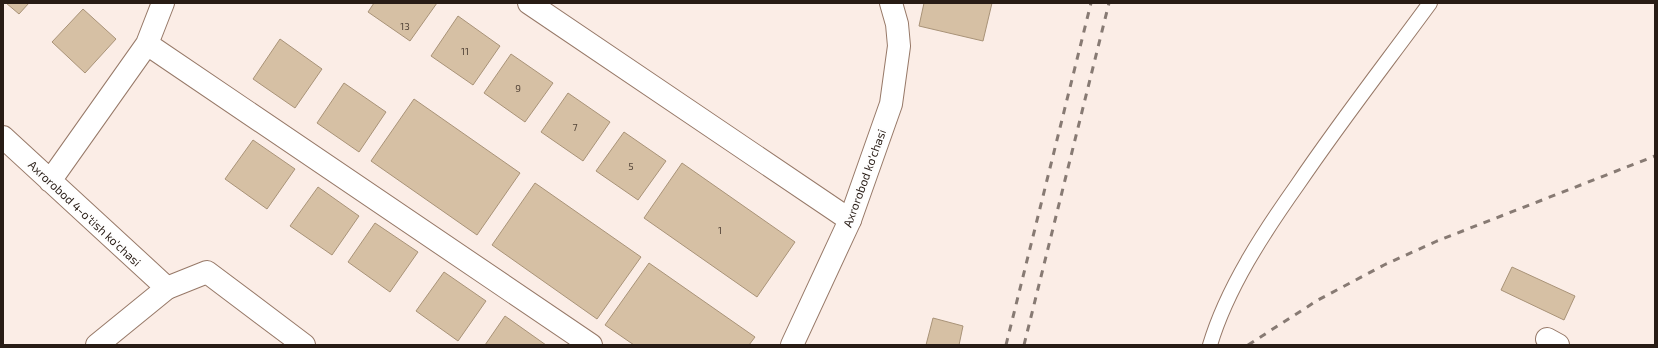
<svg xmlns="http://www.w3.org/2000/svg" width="1658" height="348" font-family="'Exo 2',sans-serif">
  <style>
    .building { fill: #d6c0a4; stroke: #a99378 }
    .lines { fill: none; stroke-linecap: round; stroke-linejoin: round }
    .service-casing { stroke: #977968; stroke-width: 16 }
    .minor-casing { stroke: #977968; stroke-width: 24 }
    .tertiary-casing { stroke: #977968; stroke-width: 24 }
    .service { stroke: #fff; stroke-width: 14 }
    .minor { stroke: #fff; stroke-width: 22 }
    .tertiary { stroke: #fff; stroke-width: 22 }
    .rail { stroke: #877a73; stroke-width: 3; stroke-dasharray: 7 7; stroke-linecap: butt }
    .labels { text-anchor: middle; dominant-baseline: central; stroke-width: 4; stroke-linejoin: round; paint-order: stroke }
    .number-label { font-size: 10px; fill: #544539 }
    .street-label { font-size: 12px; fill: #281c15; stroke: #fefefe }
  </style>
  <rect width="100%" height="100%" fill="#fbede6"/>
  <path class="building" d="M 6,3 L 29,3 L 19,14 Z
    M 374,3 L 437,3 L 410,41 L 368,12 Z
    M 924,3 L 992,3 L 983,41 L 919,26 Z
    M 83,9 L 116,39 L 85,73 L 52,42 Z
    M 458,16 L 500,46 L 473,85 L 431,56 Z
    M 280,39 L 322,69 L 295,108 L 253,79 Z
    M 511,54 L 553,83 L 525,122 L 484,93 Z
    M 344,83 L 386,112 L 359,152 L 317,123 Z
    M 568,93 L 610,122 L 583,161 L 541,132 Z
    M 414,99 L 520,173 L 477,235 L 371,161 Z
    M 624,132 L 666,161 L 638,200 L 596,171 Z
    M 253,140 L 295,169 L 267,209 L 225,179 Z
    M 682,163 L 795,242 L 757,297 L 644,218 Z
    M 535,183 L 641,257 L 597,319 L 492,245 Z
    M 318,187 L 359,216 L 332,255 L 290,226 Z
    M 375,223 L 418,252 L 390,292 L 348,262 Z
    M 649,263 L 755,337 L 749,345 L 634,345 L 605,325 Z
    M 1512,267 L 1575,296 L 1564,320 L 1501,290 Z
    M 444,272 L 486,301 L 458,341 L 416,311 Z
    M 505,316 L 546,345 L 485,345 Z
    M 933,318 L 963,326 L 959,345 L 926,345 Z"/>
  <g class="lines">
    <defs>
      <path id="service" d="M 1210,345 C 1227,288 1264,232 1298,184 C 1340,122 1386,63 1430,3"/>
      <path id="minor" d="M 529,3 L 850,220
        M 147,44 L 591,345
        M 3,137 L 167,288
        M 50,181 L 147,44 L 163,3
        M 1547,339 L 1558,345"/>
      <path id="tertiary" d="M 97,345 L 167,288 L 207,272 L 304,345
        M 792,345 L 850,220 L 891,104 L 899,46 L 897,24 L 891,3"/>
    </defs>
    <use href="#service" class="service-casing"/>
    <use href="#minor" class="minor-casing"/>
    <use href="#tertiary" class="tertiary-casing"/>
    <use href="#service" class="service"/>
    <use href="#minor" class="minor"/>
    <use href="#tertiary" class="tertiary"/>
    <path class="rail" d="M 1006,345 L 1091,3
      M 1024,345 L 1109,3
      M 1248,345 L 1318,300 L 1384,265 L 1437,241 L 1655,156"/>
  </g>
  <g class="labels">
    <g class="number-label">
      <text x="405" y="26">13</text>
      <text x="465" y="51">11</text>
      <text x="518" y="88">9</text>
      <text x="575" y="127">7</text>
      <text x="631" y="166">5</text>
      <text x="720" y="230">1</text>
    </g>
    <g class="street-label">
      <text transform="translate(864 178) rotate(-70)">Axrorobod ko'chasi</text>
      <text transform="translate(85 213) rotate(43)">Axrorobod 4-o'tish ko'chasi</text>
    </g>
  </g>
  <rect width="1658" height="348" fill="none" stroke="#281c15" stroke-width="8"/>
</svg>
